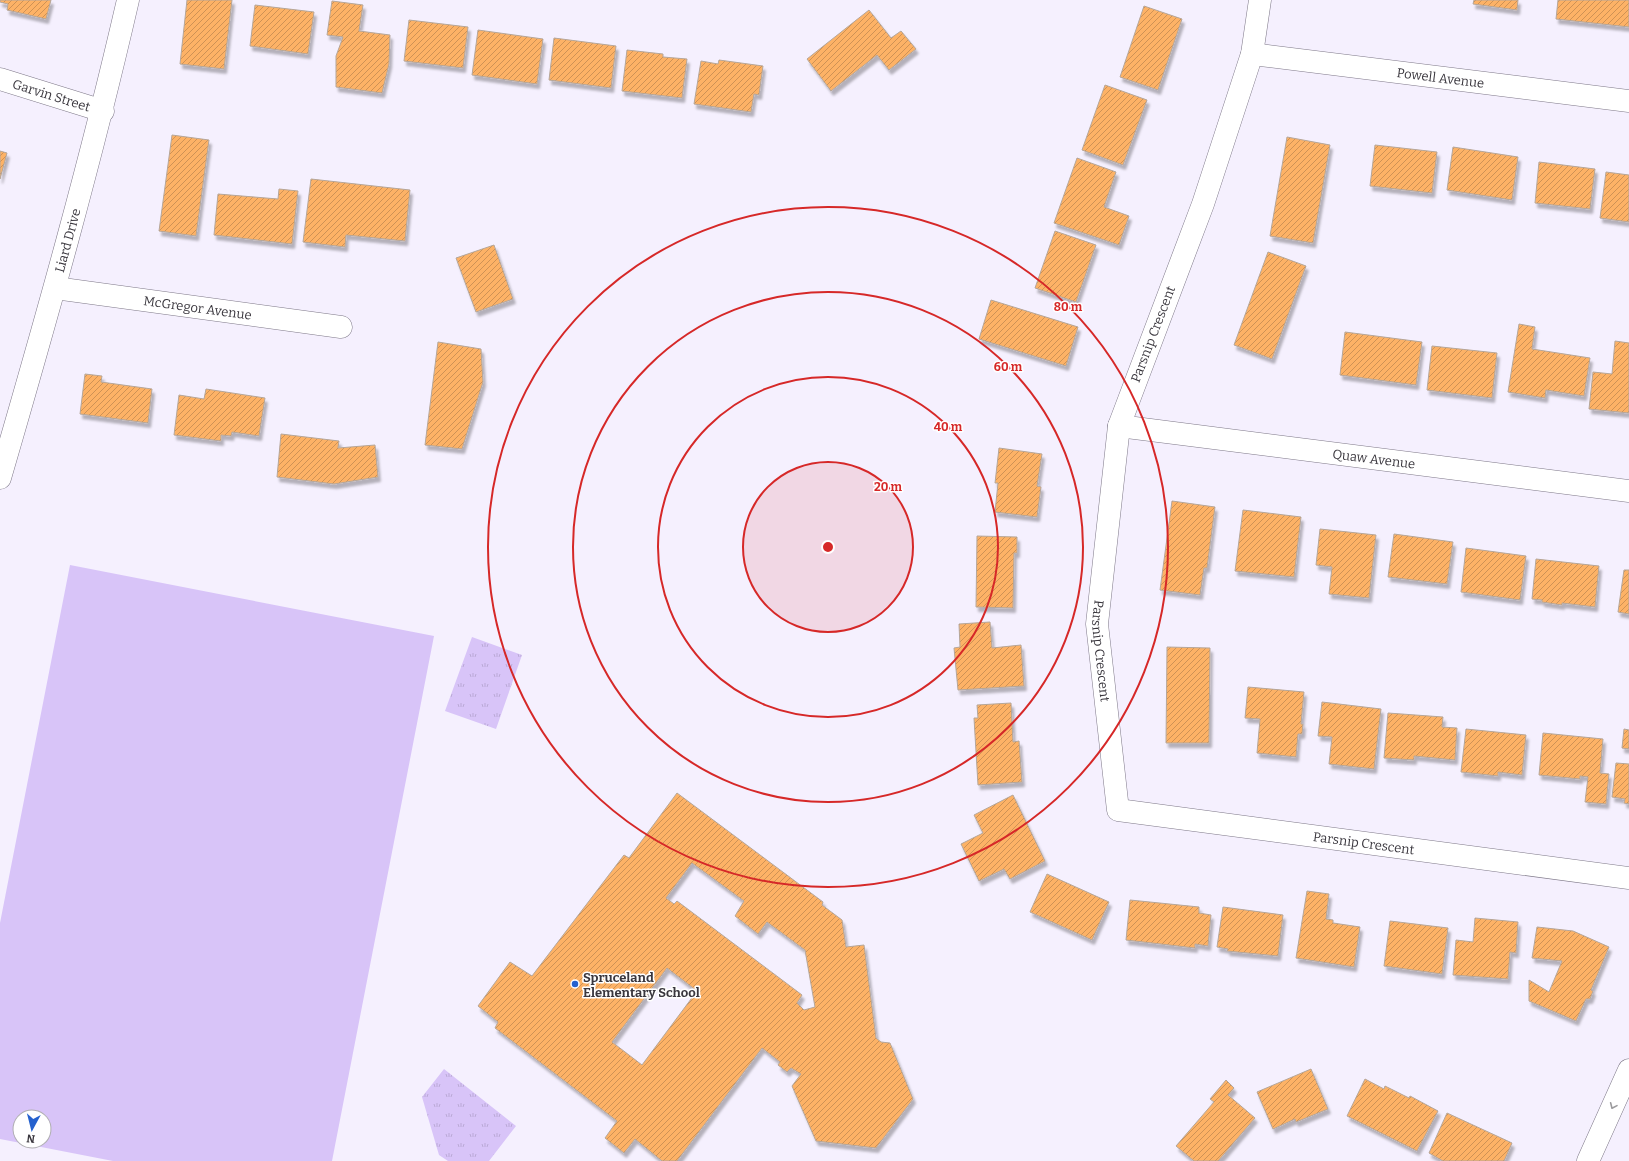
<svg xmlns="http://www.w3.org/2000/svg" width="1629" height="1161" font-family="Bitter,serif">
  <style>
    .grass { fill: #d8c4f8; fill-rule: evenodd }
    .park { fill: url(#park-tufts) }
    .building { fill: url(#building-hatch); stroke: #b5a699; fill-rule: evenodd; filter: url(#shadow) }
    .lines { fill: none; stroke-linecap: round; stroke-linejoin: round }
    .minor-casing { stroke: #7e7888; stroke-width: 23 }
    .major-casing { stroke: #7e7888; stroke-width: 23 }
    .minor { stroke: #fff; stroke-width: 22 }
    .major { stroke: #fff; stroke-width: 22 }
    .oneway { stroke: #9c9b9e }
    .ring { fill: none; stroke: #d62828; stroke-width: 2 }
    .poi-dot { fill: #2561ce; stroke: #fff; stroke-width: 1.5 }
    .labels { text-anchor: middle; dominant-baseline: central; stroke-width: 3; stroke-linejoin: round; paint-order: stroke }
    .street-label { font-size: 13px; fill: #3a373e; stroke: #fff }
    .poi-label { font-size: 13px; font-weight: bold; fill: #3a373e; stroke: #fff; text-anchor: start }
    .centre { fill: #d62828; stroke: #fff; stroke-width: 2 }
    .ring-label { font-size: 12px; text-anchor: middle; font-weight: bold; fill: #d62828; stroke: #fff; stroke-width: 3; stroke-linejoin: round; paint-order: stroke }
  </style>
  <defs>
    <pattern id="park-tufts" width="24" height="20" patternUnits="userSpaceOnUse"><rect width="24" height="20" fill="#d8c4f8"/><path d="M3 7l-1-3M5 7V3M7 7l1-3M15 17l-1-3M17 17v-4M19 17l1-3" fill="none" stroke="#baa9d6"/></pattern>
    <pattern id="building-hatch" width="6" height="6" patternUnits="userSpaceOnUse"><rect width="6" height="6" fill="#fdb266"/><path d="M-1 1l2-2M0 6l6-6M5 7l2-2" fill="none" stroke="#ce9255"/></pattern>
    <filter id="shadow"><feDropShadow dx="2.5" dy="4.5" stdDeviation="1" flood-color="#0004"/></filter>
  </defs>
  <rect width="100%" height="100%" fill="#f5f0fe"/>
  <path class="grass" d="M 70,565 L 434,636 L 332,1161 L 113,1161 L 0,1139 L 0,923 ZM 20,1117 L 44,1117 L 44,1141 L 20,1141 Z"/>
  <path class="park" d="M 472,637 L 522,655 L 496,729 L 445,711 Z
    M 444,1069 L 516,1126 L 489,1161 L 448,1161 L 439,1155 L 422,1097 Z"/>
  <path class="building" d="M 0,0 L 51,0 L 46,19 L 7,10 L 8,4 L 0,2 Z
    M 187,0 L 232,0 L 224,69 L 180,64 Z
    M 1474,0 L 1518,0 L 1517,10 L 1473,4 Z
    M 1558,0 L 1629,0 L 1629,27 L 1556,19 Z
    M 332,1 L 363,5 L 359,31 L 390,35 L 389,64 L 382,93 L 336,87 L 336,56 L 343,37 L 327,35 Z
    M 255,5 L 314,12 L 308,54 L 250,46 Z
    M 1144,6 L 1182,19 L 1158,90 L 1120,77 Z
    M 869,10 L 891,38 L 901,31 L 916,49 L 889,70 L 877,55 L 831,91 L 807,59 Z
    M 409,20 L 468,27 L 463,68 L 404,61 Z
    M 478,30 L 543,39 L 537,84 L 472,75 Z
    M 554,38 L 616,46 L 611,88 L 549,80 Z
    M 627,50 L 663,54 L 663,57 L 687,59 L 682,98 L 622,91 Z
    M 719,60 L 763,66 L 759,95 L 754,94 L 751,112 L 694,104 L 701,61 L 718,64 Z
    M 1105,85 L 1147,100 L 1123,165 L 1082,150 Z
    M 172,135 L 209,140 L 196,236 L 159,231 Z
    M 1287,137 L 1330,145 L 1313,243 L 1270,236 Z
    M 1375,145 L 1437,152 L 1432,193 L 1370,186 Z
    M 1453,147 L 1518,157 L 1512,200 L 1447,190 Z
    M 0,151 L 7,153 L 0,179 Z
    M 1077,158 L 1116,172 L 1104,207 L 1129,216 L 1119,245 L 1054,223 Z
    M 1539,162 L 1595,169 L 1590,209 L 1535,203 Z
    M 1606,172 L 1629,175 L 1629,222 L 1600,218 Z
    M 311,179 L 410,190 L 405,241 L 346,235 L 345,247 L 303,242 Z
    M 279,189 L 298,191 L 292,244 L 214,235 L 218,194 L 278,199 Z
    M 1055,231 L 1096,245 L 1076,302 L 1035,288 Z
    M 494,245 L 513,299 L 476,312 L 456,258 Z
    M 1268,252 L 1306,266 L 1272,359 L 1234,345 Z
    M 991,300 L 1078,327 L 1066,366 L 979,339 Z
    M 1519,324 L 1535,327 L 1532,349 L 1590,358 L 1584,396 L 1546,390 L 1545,398 L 1508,392 Z
    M 1345,332 L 1422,342 L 1416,385 L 1340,375 Z
    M 1615,341 L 1629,343 L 1629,413 L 1589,409 L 1593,372 L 1612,374 Z
    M 438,342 L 481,349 L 483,382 L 462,449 L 425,445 Z
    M 1432,346 L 1497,353 L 1492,398 L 1427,390 Z
    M 85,374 L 102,376 L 101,382 L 152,389 L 148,423 L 80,414 Z
    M 206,389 L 265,398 L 259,436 L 232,432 L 231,436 L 221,435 L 221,441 L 174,435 L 179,395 L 204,399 Z
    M 281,434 L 339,441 L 338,448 L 375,445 L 378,477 L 334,484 L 277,477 Z
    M 999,448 L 1042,454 L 1037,486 L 1041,487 L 1037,517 L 995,512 L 998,483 L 995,483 Z
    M 1172,501 L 1215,507 L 1207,568 L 1204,568 L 1200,595 L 1160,590 Z
    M 1243,510 L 1301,517 L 1294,577 L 1235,571 Z
    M 1320,529 L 1376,535 L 1369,598 L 1329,594 L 1332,567 L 1316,565 Z
    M 1394,534 L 1453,542 L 1447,584 L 1388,577 Z
    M 977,536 L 1017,537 L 1017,553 L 1014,553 L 1013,608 L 976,607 Z
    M 1466,548 L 1526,556 L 1520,600 L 1461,592 Z
    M 1536,559 L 1599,566 L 1595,607 L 1562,603 L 1562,605 L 1542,602 L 1542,600 L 1532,599 Z
    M 1624,570 L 1629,570 L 1629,614 L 1618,612 Z
    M 990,622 L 992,648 L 1021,645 L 1024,686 L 958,690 L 954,648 L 960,647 L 959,624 Z
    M 1167,647 L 1210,648 L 1209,743 L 1166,743 Z
    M 1248,687 L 1304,692 L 1301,724 L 1303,724 L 1302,734 L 1298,734 L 1296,757 L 1257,753 L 1260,719 L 1245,718 Z
    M 1322,702 L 1381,709 L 1374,769 L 1329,764 L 1332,737 L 1318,736 Z
    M 1011,703 L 1013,742 L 1019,741 L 1022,782 L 978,785 L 974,718 L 978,718 L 977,705 Z
    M 1388,713 L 1443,717 L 1442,727 L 1457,728 L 1455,760 L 1414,756 L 1414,760 L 1384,758 Z
    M 1466,729 L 1526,735 L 1522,775 L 1498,772 L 1498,776 L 1461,772 Z
    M 1624,729 L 1629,730 L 1629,749 L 1622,748 Z
    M 1543,733 L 1603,739 L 1600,773 L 1609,774 L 1606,804 L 1585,802 L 1588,777 L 1580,776 L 1580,779 L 1539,775 Z
    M 1616,763 L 1629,764 L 1629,804 L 1624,803 L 1625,799 L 1612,797 Z
    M 677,793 L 823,902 L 822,905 L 842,920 L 846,947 L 864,945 L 876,1038 L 881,1042 L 890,1043 L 913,1099 L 876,1148 L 816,1141 L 792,1086 L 801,1074 L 791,1068 L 787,1072 L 778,1065 L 780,1062 L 762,1048 L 677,1161 L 662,1161 L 635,1139 L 624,1153 L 605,1138 L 617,1121 L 495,1028 L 498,1022 L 478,1006 L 510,962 L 532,976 L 624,855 L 629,858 ZM 692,863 L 744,901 L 735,916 L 758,934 L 767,922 L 805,950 L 815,1007 L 804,1010 L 797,1003 L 802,995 L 677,901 L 674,904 L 666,898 ZM 667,968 L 697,991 L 642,1065 L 612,1042 Z
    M 1013,795 L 1045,861 L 1010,879 L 1004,869 L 979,881 L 961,844 L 983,833 L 974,815 Z
    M 1047,874 L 1109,902 L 1092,940 L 1030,912 Z
    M 1307,891 L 1329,894 L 1326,919 L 1333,920 L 1333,923 L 1360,927 L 1354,967 L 1296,958 Z
    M 1130,900 L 1199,907 L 1199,913 L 1211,915 L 1208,946 L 1195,944 L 1195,948 L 1126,940 Z
    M 1223,907 L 1283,915 L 1278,956 L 1227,951 L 1228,949 L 1217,947 Z
    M 1475,918 L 1518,922 L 1516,953 L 1510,952 L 1508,979 L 1453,975 L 1456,940 L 1473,942 Z
    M 1390,921 L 1448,928 L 1442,974 L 1384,966 Z
    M 1537,927 L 1573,931 L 1609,947 L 1591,990 L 1593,991 L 1590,999 L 1586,999 L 1576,1021 L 1529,1001 L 1529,980 L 1549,992 L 1562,961 L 1532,958 Z
    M 1311,1069 L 1328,1109 L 1296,1122 L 1295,1119 L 1273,1129 L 1257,1092 Z
    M 1365,1079 L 1384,1089 L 1385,1086 L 1409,1098 L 1410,1096 L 1438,1111 L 1417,1151 L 1347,1116 Z
    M 1226,1080 L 1234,1088 L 1228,1095 L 1255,1118 L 1218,1161 L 1194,1161 L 1176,1146 L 1214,1102 L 1210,1099 Z
    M 1447,1113 L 1512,1143 L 1504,1161 L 1443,1161 L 1429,1153 Z"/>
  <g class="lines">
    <defs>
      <g id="minor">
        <path id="s1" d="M 1260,0 L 1252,54 L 1203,204 L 1119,426 L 1097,624 L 1118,810 L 1629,878"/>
        <path id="s2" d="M 1252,54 L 1629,101"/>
        <path id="s3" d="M 0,79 L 103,111"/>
        <path id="s4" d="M 55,288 L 341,327"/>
        <path id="s5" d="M 1119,426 L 1629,491"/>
        <path id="s6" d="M 0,478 C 46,320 91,161 128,0"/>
      </g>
      <path id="major" d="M 1588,1161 L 1629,1070"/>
    </defs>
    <use href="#minor" class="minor-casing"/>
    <use href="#major" class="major-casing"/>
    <use href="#minor" class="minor"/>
    <use href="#major" class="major"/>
  </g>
  <defs><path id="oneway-chevron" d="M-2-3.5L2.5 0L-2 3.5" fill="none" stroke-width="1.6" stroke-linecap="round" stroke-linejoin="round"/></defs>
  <use class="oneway" href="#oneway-chevron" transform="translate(1613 1106) rotate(114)"/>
  <circle cx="828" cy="547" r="85" fill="#d62828" fill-opacity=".12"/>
  <g class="ring">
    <circle cx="828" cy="547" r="85"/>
    <circle cx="828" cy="547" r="170"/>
    <circle cx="828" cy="547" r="255"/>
    <circle cx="828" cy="547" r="340"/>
  </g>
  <circle class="poi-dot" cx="575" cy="984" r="4"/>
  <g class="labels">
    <g class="street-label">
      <text stroke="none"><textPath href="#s2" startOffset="190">Powell Avenue</textPath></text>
      <text stroke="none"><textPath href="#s3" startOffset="54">Garvin Street</textPath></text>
      <text stroke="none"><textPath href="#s6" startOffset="247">Liard Drive</textPath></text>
      <text stroke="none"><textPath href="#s4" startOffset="144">McGregor Avenue</textPath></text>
      <text transform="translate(1153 334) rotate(-69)">Parsnip Crescent</text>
      <text stroke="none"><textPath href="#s5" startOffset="257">Quaw Avenue</textPath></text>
      <text stroke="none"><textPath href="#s1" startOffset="676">Parsnip Crescent</textPath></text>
      <text stroke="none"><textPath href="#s1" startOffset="1084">Parsnip Crescent</textPath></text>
    </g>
    <g class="poi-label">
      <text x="583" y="977">Spruceland<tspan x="583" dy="15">Elementary School</tspan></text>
    </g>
  </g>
  <circle cx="828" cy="547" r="6" class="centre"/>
  <g class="ring-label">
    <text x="1068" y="311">80 m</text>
    <text x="1008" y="371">60 m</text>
    <text x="948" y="431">40 m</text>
    <text x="888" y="491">20 m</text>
  </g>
  <g transform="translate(32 1129) rotate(187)"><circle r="19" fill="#ffffff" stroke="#b0afb2"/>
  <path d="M0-3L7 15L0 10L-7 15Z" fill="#2561ce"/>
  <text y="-6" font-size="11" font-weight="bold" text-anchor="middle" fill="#3a373e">N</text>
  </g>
</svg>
